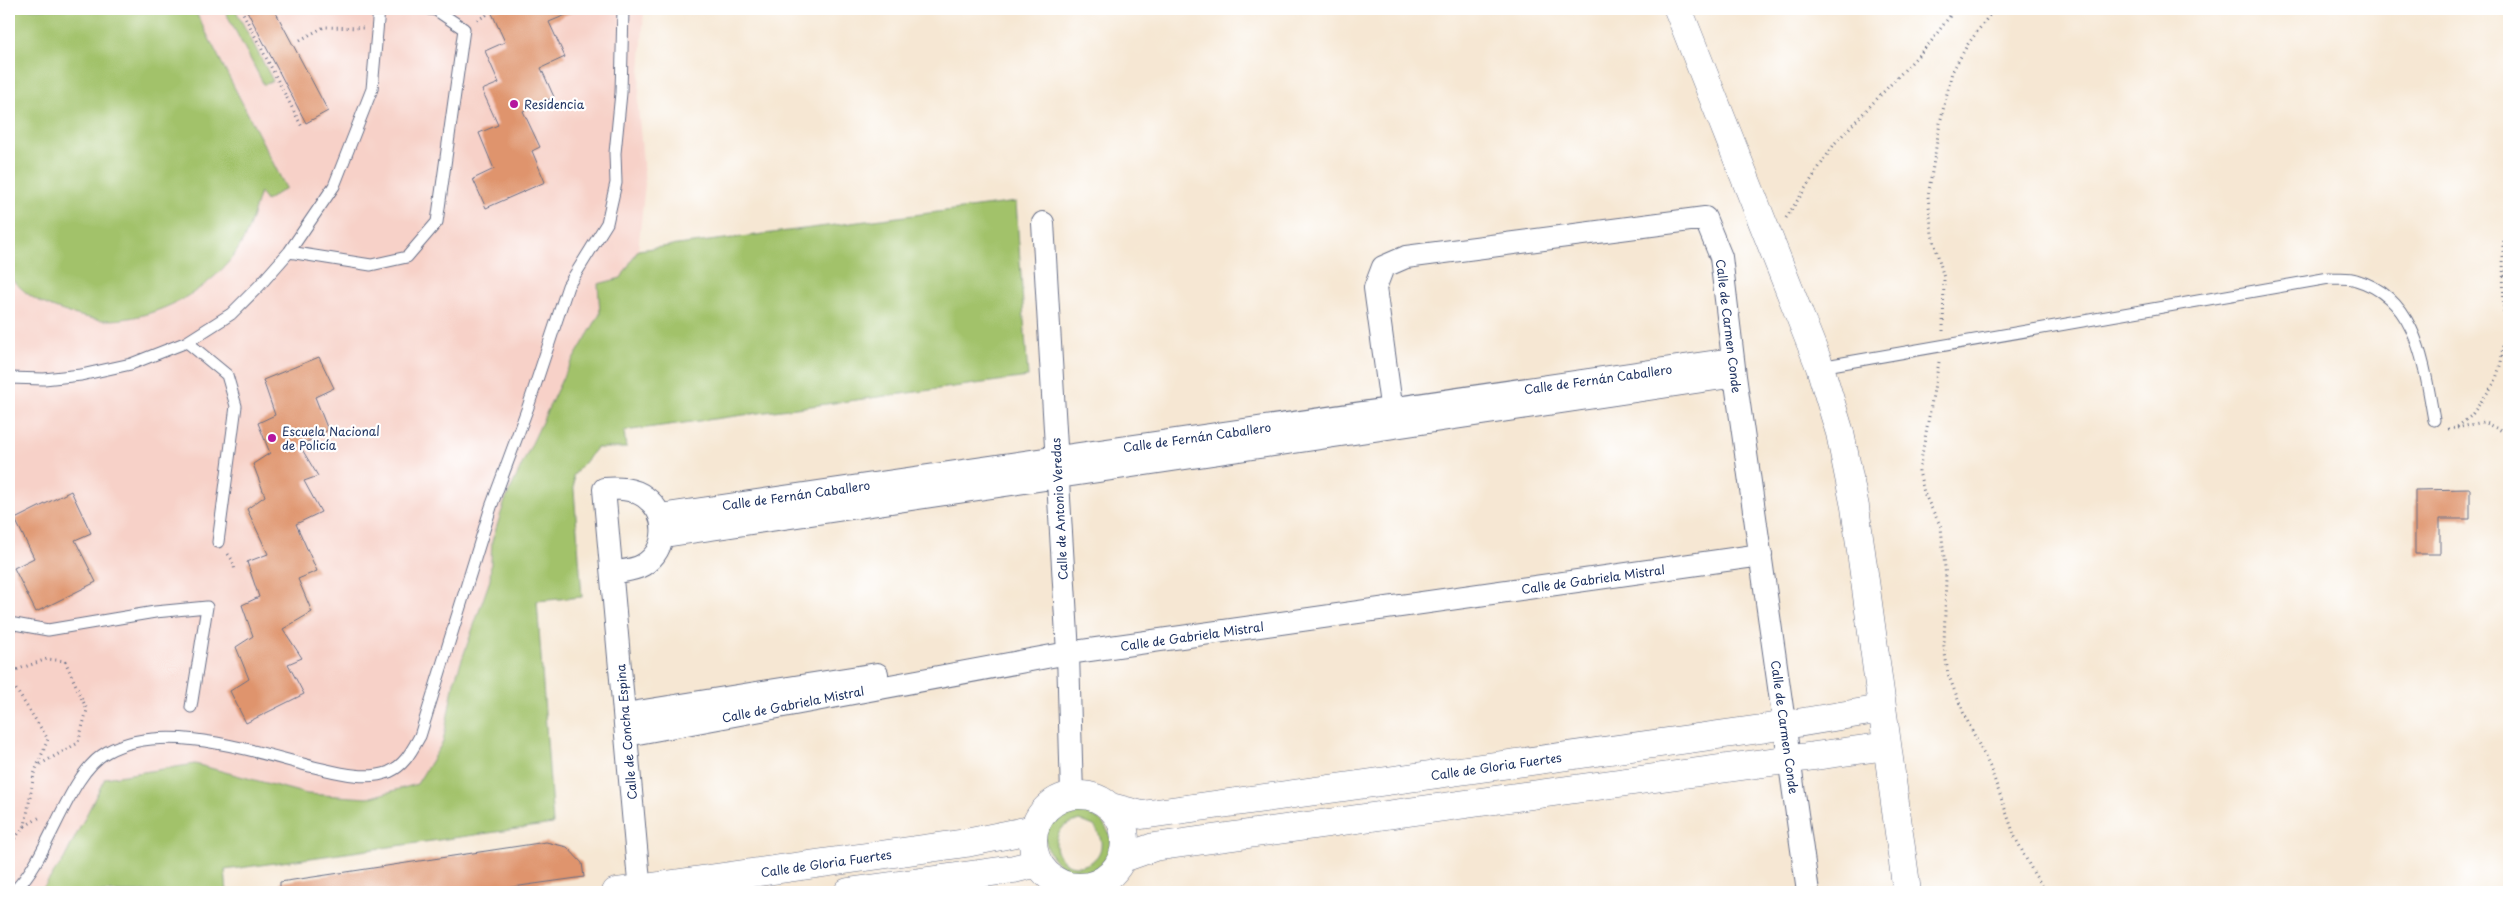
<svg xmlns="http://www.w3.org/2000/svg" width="2518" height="901" font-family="'Playpen Sans',sans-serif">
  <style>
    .built { fill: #f7d1c8 }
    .green { fill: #a2c26a; stroke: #5e7864; fill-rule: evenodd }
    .building { fill: #df946d }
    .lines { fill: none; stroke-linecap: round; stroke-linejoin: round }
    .lane-casing { stroke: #686f87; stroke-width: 13 }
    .street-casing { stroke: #686f87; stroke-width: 24 }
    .secondary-casing { stroke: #686f87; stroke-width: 29 }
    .path { stroke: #686f87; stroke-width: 3; stroke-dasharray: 1 4; stroke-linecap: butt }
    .lane { stroke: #fff; stroke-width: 11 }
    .street { stroke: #fff; stroke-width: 22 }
    .secondary { stroke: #fff; stroke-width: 28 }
    .poi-dot { fill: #b5179e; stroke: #fff; stroke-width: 2 }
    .labels { text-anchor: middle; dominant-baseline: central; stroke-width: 4.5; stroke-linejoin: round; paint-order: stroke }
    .poi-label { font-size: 12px; fill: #1b2f5e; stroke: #fff; text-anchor: start }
    .street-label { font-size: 12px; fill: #1b2f5e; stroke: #fff }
  </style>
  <rect width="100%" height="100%" fill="#fff"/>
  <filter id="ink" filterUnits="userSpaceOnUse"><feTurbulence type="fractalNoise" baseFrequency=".02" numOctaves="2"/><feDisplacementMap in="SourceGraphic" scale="10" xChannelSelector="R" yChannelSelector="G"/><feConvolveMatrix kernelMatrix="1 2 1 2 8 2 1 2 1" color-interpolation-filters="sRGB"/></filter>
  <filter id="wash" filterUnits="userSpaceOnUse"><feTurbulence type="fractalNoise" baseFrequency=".0096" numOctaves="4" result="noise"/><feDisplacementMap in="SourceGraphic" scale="20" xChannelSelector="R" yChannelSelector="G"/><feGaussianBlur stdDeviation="1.12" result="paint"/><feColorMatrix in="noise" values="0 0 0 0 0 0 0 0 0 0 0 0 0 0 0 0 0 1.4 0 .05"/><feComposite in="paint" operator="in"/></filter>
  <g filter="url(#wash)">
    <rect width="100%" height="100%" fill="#f6e7d3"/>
    <path class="built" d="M 9,9 L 644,9 L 638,107 L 645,184 L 638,250 L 621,278 L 598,284 L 600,314 L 564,375 L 505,501 L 492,541 L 490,580 L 454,682 L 443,742 L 417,784 L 368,798 L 307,794 L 195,764 L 105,778 L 64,859 L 40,892 L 9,892 Z"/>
    <path class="green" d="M 9,9 L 194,9 L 286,188 L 266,201 L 260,192 C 254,210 250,230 240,246 C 215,289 154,321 105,320 C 89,320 53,309 39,301 C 28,296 18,285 9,277 Z
      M 224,9 L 235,9 L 273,81 L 264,85 Z
      M 1016,202 L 1028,377 L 624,431 L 626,448 L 596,448 L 573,476 L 582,597 L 537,601 L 553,824 L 225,870 L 227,892 L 40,892 L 64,859 L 105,778 L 195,764 L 307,794 L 368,798 L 417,784 L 443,742 L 454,682 L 490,580 L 492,541 L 505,501 L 564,375 L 600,314 L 598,284 L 621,278 L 638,250 Z
      M 1080,811 C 1105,816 1121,841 1104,865 C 1067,901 1007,819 1080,811 ZM 1079,820 L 1094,826 C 1120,859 1068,883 1057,851 C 1054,841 1058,833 1064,826 Z"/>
    <g id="blocks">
      <path class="building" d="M 246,9 L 274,9 L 328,111 L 306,123 Z
        M 490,9 L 580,9 L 549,22 L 565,57 L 541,68 L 554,97 L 523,111 L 540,147 L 532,151 L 545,182 L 486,208 L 473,179 L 494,169 L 479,133 L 498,125 L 482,90 L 499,83 L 485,51 L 505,42 Z
        M 319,357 L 334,388 L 315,397 L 328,430 L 300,446 L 318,476 L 304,481 L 321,512 L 296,524 L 317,571 L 298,579 L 312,612 L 283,629 L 302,658 L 288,664 L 304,694 L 246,723 L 230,691 L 249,679 L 236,647 L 253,636 L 242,605 L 259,597 L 247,562 L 268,554 L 247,509 L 265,496 L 253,464 L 270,453 L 258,423 L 275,415 L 263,380 Z
        M 2470,489 L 2470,519 L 2440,519 L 2440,554 L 2415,554 L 2415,490 Z
        M 71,491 L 91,533 L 75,540 L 96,582 L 36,612 L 14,568 L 34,558 L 15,519 Z
        M 546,842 L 567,847 L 582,863 L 584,877 L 477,892 L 280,892 L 280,882 Z"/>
    </g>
  </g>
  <g filter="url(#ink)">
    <use href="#blocks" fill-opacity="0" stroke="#686f87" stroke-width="1"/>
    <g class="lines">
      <defs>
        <path id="lane" d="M 289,252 L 371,265 L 407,257 L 437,222 L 464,29 L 436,10 L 429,9
          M 187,342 L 227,375 L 236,406 L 218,542
          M 1820,367 L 2329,278 C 2338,279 2348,277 2356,280 C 2418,298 2424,366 2434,420
          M 9,378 L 44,379 L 81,375 L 131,364 L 187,342 L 231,314 L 259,286 L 289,252 L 334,186 L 372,89 L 379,9
          M 9,623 L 48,630 L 155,612 L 207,607 L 191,707
          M 13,892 C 50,858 67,774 107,752 C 165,720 254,752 314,767 C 336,772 366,781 389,772 C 405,765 412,750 420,736 L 491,507 L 528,407 L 568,286 L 607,223 L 616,183 L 615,153 L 621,93 L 623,9"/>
        <path id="street" d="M 1043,223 L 1068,653 L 1072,795
          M 1394,427 L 1375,288 L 1383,267 L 1406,257 L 1705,218 L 1721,257 L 1735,376 L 1808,892
          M 661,515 L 1733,359
          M 663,536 L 1735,376
          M 613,573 C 621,571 635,570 643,565 C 668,550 669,514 645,497 C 633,488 618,488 604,489 L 640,892
          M 625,714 L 877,674
          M 627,735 L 1068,653 L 1761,555
          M 1081,888 L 1081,892"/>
        <path id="secondary" d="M 1678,9 L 1820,367 L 1840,433 L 1855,507 L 1907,892
          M1033 841a46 46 0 1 1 92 0a46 46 0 1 1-92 0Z
          M 1111,807 L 1142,815 L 1761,729 L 1882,709
          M 1123,858 L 1154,847 L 1887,746
          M 616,892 L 966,843 L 1035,829
          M 848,892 L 1014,869 L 1038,863"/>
      </defs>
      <use href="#lane" class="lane-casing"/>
      <use href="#street" class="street-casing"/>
      <use href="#secondary" class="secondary-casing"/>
      <path class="path" d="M 241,9 L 303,129
        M 477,20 L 486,15 L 489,9
        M 300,40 L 324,27 L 363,28
        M 1786,218 L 1835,143 L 1930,43 L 1955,9
        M 2505,276 L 2509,260
        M 1943,331 L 1944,278 L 1932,234 L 1928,196 L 1940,123 L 1952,72 L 1968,44 L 1994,9
        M 1939,362 L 1919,471 L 1924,493 L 1941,527 L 1946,578 L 1944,646 L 1948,674 L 1963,712 L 1990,767 L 2015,837 L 2034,874 L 2047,892
        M 2457,428 L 2483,422 L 2509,434
        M 2448,429 L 2456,428 L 2471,416 L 2495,382 L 2501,363 L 2504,335 L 2503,246 L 2509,213
        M 228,554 L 233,561 L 235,571
        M 9,675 L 13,671 L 47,659 L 65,661 L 87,710 L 78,743 L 37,766
        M 9,682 L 15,688 L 48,739 L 34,774 L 25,826 L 9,845
        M 25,826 L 42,816"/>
      <use href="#lane" class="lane"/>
      <use href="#street" class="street"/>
      <use href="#secondary" class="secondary"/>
    </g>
  </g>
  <g class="poi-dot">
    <circle cx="514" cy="104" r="5"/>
    <circle cx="272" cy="438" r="5"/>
  </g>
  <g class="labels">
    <g class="poi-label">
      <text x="524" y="104">Residencia</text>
      <text x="282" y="431">Escuela Nacional<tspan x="282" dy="14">de Policía</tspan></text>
    </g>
    <g class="street-label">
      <text transform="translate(1729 326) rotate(83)">Calle de Carmen Conde</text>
      <text transform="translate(1598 379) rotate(-8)">Calle de Fernán Caballero</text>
      <text transform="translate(1197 437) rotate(-8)">Calle de Fernán Caballero</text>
      <text transform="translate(796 495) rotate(-8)">Calle de Fernán Caballero</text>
      <text transform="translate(1059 509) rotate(-93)">Calle de Antonio Veredas</text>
      <text transform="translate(1593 579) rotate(-8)">Calle de Gabriela Mistral</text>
      <text transform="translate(1192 636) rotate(-8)">Calle de Gabriela Mistral</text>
      <text transform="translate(793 704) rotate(-11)">Calle de Gabriela Mistral</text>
      <text transform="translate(1785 727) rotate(82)">Calle de Carmen Conde</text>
      <text transform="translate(626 732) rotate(-95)">Calle de Concha Espina</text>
      <text transform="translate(1496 766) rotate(-8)">Calle de Gloria Fuertes</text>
      <text transform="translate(826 863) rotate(-8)">Calle de Gloria Fuertes</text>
    </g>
  </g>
  <rect width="2518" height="901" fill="none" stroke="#fff" stroke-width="30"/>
</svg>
